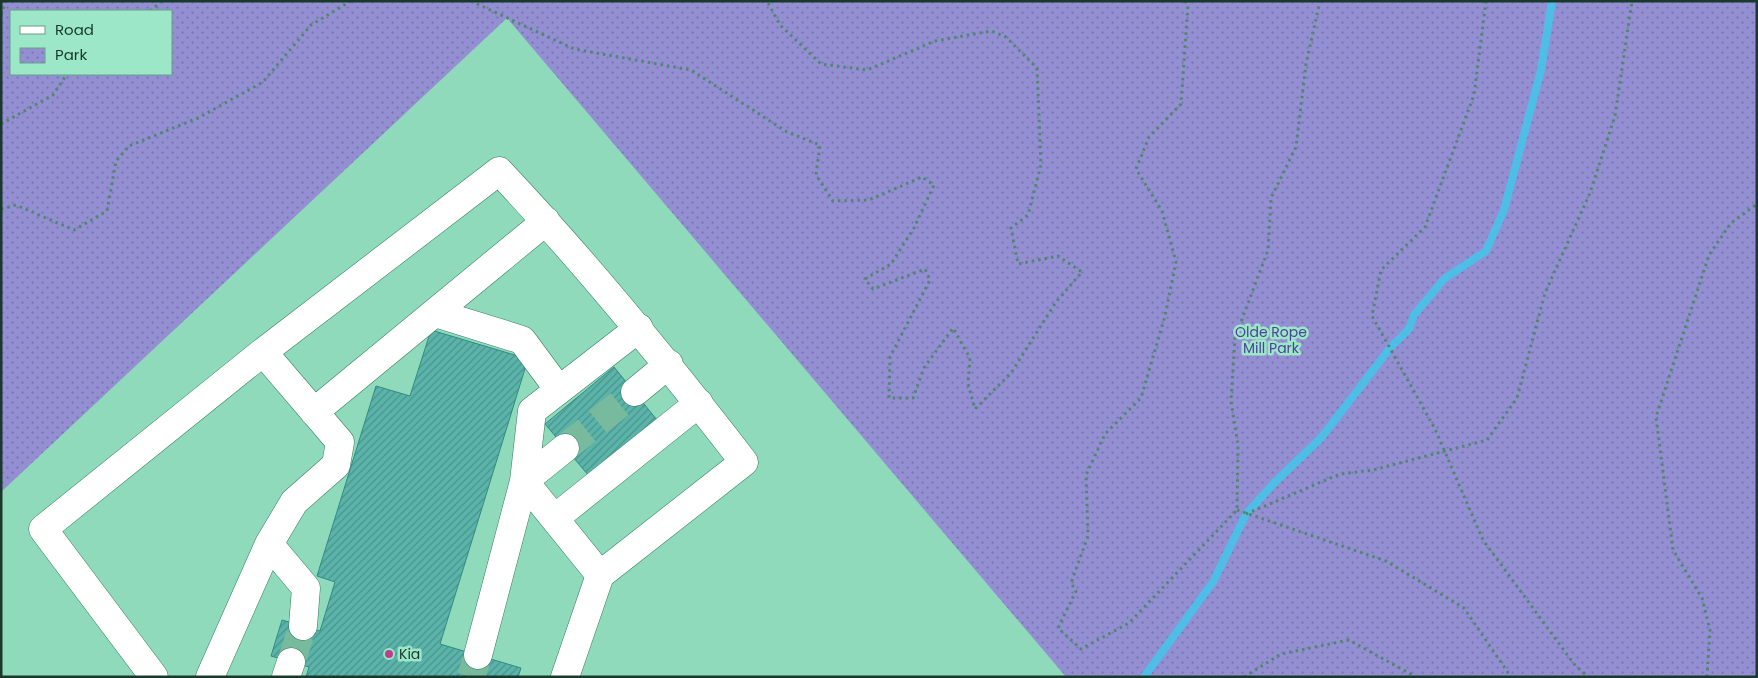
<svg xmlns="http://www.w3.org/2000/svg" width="1758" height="678" font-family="Poppins,sans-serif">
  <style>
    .park { fill: url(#park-dots); fill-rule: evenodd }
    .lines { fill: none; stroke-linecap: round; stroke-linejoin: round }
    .stream { stroke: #4ebee6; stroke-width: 8 }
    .building { fill: url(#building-hatch); stroke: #2f8c83 }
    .minor-tunnel { stroke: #78ba9e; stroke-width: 28; stroke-dasharray: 28 14; stroke-linecap: butt }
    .minor-casing { stroke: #337e62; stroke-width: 29 }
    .path { stroke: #528670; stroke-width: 3; stroke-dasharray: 2.5 4; stroke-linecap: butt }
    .minor { stroke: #fff; stroke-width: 28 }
    .poi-dot { fill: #bc3f8d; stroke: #9ce7c7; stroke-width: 2 }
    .labels { text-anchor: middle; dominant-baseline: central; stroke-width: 5; stroke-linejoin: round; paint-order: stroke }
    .park-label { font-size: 14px; fill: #4f409e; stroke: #9ce7c7 }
    .poi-label { font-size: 14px; fill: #1a392d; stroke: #9ce7c7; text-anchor: start }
  </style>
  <defs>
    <pattern id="park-dots" width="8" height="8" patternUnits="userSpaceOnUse" patternTransform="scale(1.25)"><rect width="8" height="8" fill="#938fd2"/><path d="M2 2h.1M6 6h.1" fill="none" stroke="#7776ab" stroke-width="1.8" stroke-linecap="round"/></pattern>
    <pattern id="building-hatch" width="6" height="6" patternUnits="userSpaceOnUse" patternTransform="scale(1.25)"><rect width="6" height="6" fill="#5bb4aa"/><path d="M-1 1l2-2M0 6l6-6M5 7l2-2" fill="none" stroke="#4a938b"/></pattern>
  </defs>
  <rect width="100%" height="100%" fill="#8fdaba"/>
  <path class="park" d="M 1,1 L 1757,1 L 1757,677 L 1066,677 L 507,18 L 1,492 ZM 11,11 L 171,11 L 171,74 L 11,74 Z"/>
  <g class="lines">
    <path class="stream" d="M 1144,677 L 1213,582 L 1246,514 L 1275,482 L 1321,438 L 1390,348 L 1409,329 L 1414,315 L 1444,279 L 1486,251 L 1504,210 L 1541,70 L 1552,1"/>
  </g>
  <path class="building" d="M 431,330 L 528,359 L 440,644 L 521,668 L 518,677 L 306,677 L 309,667 L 271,656 L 282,620 L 320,631 L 335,582 L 317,576 L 376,386 L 410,396 Z
    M 614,367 L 657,420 L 589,476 L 545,424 Z"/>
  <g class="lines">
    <path class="minor-tunnel" d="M 565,448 L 635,392
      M 291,662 L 303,626
      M 471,677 L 478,655"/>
    <defs>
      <path id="minor" d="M 435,313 L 522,340 L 559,390
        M 635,392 L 669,364
        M 314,412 L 546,221
        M 555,518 L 699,403
        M 269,544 L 306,588 L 303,626
        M 600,575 L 524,481 L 532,411 L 639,328
        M 478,655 L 524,481 L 565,448
        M 154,677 L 43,529 L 263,352 L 499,171 C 586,263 666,361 744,462 L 600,575 L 565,677
        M 210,677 L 269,544 L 294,502 L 336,465 L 340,442 L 263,352
        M 286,677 L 291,662"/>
    </defs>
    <use href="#minor" class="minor-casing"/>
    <path class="path" d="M 471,1 L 574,49 L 691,70 L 787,132 L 820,145 L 816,175 L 833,201 L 869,200 L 922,177 L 934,185 L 914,228 L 891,264 L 865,279 L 873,289 L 925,269 L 930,280 L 890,357 L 889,398 L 913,398 L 924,368 L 953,328 L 970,358 L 968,384 L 975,409 L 1011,373 L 1056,302 L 1082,272 L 1058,256 L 1018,264 L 1011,228 L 1028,215 L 1041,165 L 1037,68 L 1006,37 L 991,31 L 935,41 L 867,70 L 821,64 L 780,25 L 767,1
      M 1185,1 L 1188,5 L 1181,104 L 1149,137 L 1136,169 L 1162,211 L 1176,262 L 1165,316 L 1141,398 L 1105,434 L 1086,475 L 1088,536 L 1071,583 L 1076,591 L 1058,628 L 1081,649 L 1129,623 L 1237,510 L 1238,445 L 1231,401 L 1235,338 L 1268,250 L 1271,198 L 1296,147 L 1306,64 L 1320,1
      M 1486,1 L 1474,95 L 1425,227 L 1381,270 L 1372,316 L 1435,429 L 1483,540 L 1574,664 L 1588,677
      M 150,11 L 162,1
      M 1,15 L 6,1
      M 1,124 L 53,95 L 67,74
      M 1,209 L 16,205 L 74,230 L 107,211 L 116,161 L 129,146 L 198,118 L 263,82 L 311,25 L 351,1
      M 1237,510 L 1386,561 L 1464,608 L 1511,677
      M 1246,514 L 1340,474 L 1373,470 L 1487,440 L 1517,398 L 1545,293 L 1590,193 L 1615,116 L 1632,1
      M 1244,677 L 1281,654 L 1349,640 L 1416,677
      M 1707,677 L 1710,630 L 1702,598 L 1673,550 L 1656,417 L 1709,255 L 1731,223 L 1757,204"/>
    <use href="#minor" class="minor"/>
  </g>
  <circle class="poi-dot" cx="389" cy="654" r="5"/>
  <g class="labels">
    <g class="park-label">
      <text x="1271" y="332">Olde Rope<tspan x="1271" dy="16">Mill Park</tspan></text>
    </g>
    <g class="poi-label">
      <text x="399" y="654">Kia</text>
    </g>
  </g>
  <rect width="1758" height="678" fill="none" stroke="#1a392d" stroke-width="5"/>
  <rect x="10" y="10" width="162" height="65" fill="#9ce7c7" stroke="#68a189"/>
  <rect x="20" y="26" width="25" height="8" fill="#ffffff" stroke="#68a189"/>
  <text x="55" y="35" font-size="15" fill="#1a392d">Road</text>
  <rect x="20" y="48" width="25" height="15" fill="url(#park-dots)" stroke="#68a189"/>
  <text x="55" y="60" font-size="15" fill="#1a392d">Park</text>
</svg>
